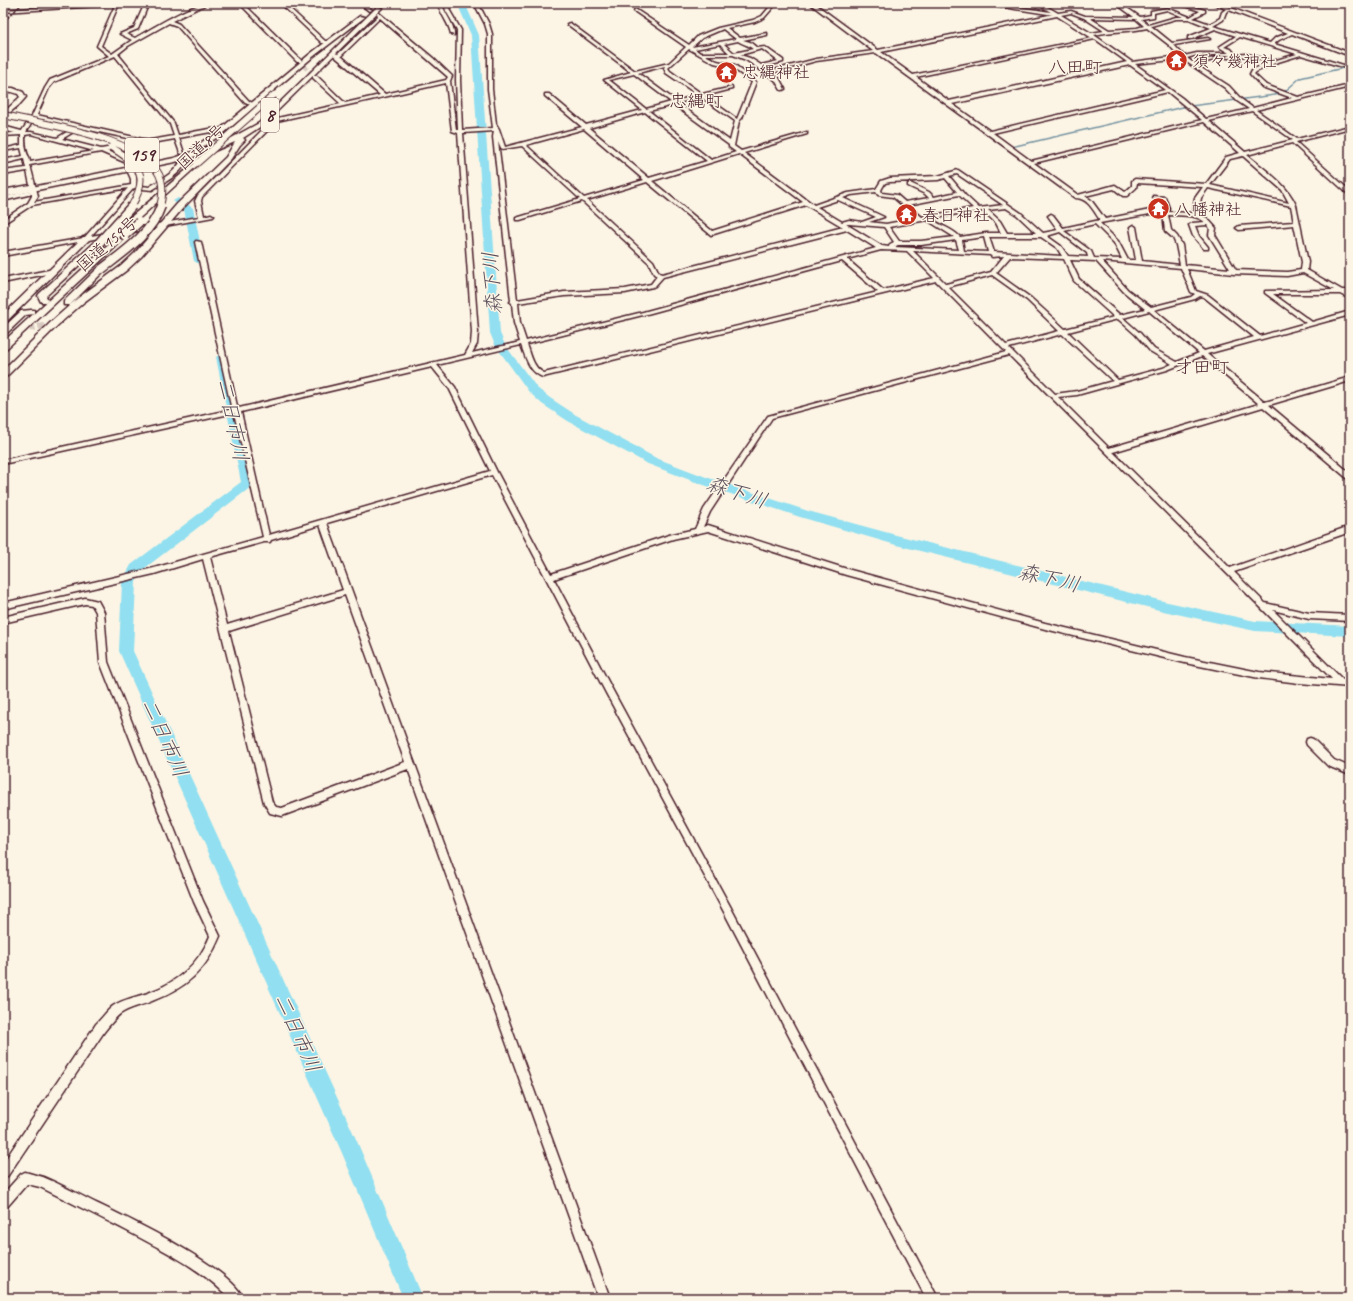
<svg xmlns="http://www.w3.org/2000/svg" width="1353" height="1301" font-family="Caveat,'Klee One',sans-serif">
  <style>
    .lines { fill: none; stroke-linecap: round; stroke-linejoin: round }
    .stream { stroke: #7592a1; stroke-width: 1.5 }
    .river { fill: #91dff0; fill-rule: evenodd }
    .minor-tunnel-far1 { stroke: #d8cac0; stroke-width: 4.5; stroke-dasharray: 4.5 2.5; stroke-linecap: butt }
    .minor-tunnel { stroke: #d8cac0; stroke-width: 6; stroke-dasharray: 6 3; stroke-linecap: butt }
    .minor-casing { stroke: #4a1f2b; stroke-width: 3 }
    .major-casing { stroke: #4a1f2b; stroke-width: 3 }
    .highway-casing { stroke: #4a1f2b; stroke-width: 3 }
    .minor { fill: #fcf5e5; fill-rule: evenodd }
    .major { fill: #fcf5e5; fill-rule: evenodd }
    .highway { fill: #fcf5e5; fill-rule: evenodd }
    .rail { stroke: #4a1f2b; stroke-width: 1.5; stroke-dasharray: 3.5 1.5; stroke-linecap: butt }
    .highway-bridge-far1-casing { stroke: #4a1f2b; stroke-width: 8; stroke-linecap: butt }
    .highway-bridge-casing { stroke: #4a1f2b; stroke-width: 11; stroke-linecap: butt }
    .highway-bridge-far1 { stroke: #fcf5e5; stroke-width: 6 }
    .highway-bridge { stroke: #fcf5e5; stroke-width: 8 }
    .labels { text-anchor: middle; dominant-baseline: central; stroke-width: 3; stroke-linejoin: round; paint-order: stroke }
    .far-poi-label { font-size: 17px; fill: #4a1f2b; stroke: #fcf5e5; text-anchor: start }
    .far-street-label { font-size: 17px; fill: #4a1f2b; stroke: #fcf5e5 }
    .far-quarter-label { font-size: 18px; fill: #4a1f2b; stroke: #fcf5e5 }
    .shield { fill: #fcf5e5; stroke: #7f5f63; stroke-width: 1 }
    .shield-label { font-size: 19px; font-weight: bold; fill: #4a1f2b }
    .water-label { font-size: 21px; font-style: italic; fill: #5c4f5c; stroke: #fcf5e5 }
  </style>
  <rect width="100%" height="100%" fill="#fcf5e5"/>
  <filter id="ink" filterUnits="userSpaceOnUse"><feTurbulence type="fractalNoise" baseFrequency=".025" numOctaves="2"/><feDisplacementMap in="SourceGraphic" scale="8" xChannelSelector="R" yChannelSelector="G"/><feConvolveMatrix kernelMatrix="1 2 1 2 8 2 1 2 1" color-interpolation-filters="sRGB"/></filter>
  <g filter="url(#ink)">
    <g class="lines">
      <path class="stream" d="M 1299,54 L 1350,70
        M 1011,147 L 1183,107 L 1282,94 L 1300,78 L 1343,68"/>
      <path class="river" d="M 459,3 L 467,3 L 468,10 L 479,35 L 500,333 L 505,345 L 537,388 L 550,398 L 576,415 L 656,458 L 706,477 L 808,511 L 896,535 L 1163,601 L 1255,621 L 1350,626 L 1350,636 L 1255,631 L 1163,611 L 896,545 L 800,517 L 698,483 L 648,464 L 568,421 L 542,404 L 529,392 L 495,345 L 490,333 L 471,35 L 460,10 Z
        M 178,198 L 193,208 L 204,261 L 202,263 L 199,264 L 194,261 L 184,209 L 173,201 Z
        M 221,354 L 226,357 L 253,484 L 251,487 L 141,571 L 136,582 L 133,651 L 356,1139 L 423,1298 L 403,1298 L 342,1153 L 119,651 L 122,582 L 131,565 L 241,482 L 216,357 Z"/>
      <path class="minor-tunnel-far1" d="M 368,7 L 378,14
        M 299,61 L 315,77"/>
      <path class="minor-tunnel" d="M 3,334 L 47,325"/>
      <defs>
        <path id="minor" d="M 104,3 L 124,3 L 119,4 L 101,46 L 112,54 L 132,40 L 120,34 L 134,28 L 145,3 L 149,3 L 138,29 L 126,34 L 135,38 C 151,29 193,3 209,3 L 172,21 L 179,24 L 249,101 L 256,105 L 254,106 L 245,103 L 177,26 L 169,23 L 128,46 L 118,54 L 174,123 L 178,135 C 190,133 218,125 227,130 L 225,131 L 216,131 L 179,138 L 184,153 L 182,154 L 180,153 L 175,139 L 107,151 L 128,160 L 135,167 L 132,169 L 124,162 L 101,152 L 30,165 L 38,196 L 34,202 L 131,185 L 131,179 L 127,170 L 130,168 C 136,171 137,179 136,185 L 149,187 C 162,179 175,173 182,159 L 187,160 C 181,175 165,182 152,190 L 134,188 L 91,236 L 108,233 L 111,235 L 110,236 L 3,256 L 3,252 L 84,238 L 128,188 L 32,205 L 3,224 L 3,220 L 28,203 L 32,196 L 32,194 L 3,201 L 3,197 L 31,191 L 31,188 L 3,194 L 3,190 L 30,185 L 27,171 L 3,175 L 3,171 L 26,168 L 24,159 L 3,164 L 3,160 L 23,156 L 21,148 L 3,151 L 3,149 L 21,145 L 21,135 L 3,136 L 3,134 L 21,132 L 32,116 L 45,88 L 50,80 L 109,56 L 97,46 L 115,5 L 3,12 L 3,10 ZM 115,56 L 170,124 L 174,136 L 145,141 L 145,139 L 143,139 L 37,115 L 49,88 L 54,82 ZM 35,118 L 75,127 L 57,138 L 31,132 L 26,132 ZM 80,128 L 141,141 L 141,142 L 101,149 L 62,139 ZM 31,134 L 94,151 L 30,162 L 29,157 C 25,151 25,143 25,135 Z
          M 232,3 L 254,3 L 246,6 L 301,60 L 301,62 L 297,62 L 242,6 Z
          M 280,3 L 284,3 L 325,41 L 330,41 L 330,43 L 322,43 Z
          M 359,3 L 364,3 L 372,10 L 369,11 Z
          M 438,3 L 442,3 C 444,14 455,24 454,35 L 451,34 C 449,23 440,14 438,3 Z
          M 444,3 L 448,3 L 450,11 L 461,30 L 460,80 L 462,130 L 493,128 L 488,89 L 488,34 L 485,24 L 474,3 L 478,3 L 489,24 L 492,34 L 492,89 L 496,124 L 499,129 L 505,147 L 582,127 L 545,96 L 545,94 L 549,94 L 586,125 L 642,110 L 604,80 L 631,72 L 567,24 L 570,23 L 635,71 L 669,63 L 686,47 L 634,11 L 635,9 L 689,45 L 698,36 L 718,28 L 753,20 L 762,16 L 773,3 L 777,3 L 764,18 L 755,22 L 727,28 L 740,38 L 767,33 L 767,35 L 743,40 L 750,42 L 757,48 L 765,47 L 783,60 L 783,62 L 764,67 L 770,71 L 816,59 L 873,51 L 809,3 L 814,3 L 878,50 L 1054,14 L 1036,3 L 1041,3 L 1058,13 L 1071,11 L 1085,16 L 1134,17 L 1115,3 L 1120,3 L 1140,17 L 1151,15 L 1151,11 L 1167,8 L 1190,17 L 1200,11 L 1175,3 L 1181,3 L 1205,10 L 1205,12 L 1193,18 L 1210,24 L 1220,18 L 1222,12 L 1226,9 L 1212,3 L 1218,3 L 1350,53 L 1350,56 L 1292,34 L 1279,40 L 1274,44 L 1350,67 L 1350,69 L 1301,55 L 1275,63 L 1256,72 L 1254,74 L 1266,85 L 1298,97 L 1350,85 L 1350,87 L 1256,110 L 1297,139 L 1350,126 L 1350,128 L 1296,142 L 1350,191 L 1350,196 L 1292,143 L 1247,155 C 1265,170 1286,183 1296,205 L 1308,262 L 1307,270 L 1342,290 L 1350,290 L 1350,294 L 1348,294 L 1350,295 L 1350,299 L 1340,294 L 1273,294 L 1312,322 L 1350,311 L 1350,315 L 1207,354 L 1265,402 L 1350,377 L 1350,381 L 1269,405 L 1350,473 L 1350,479 L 1348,479 L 1263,407 L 1113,452 L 1230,568 L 1350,526 L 1350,532 L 1234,572 L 1265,603 L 1309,613 L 1350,615 L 1350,621 L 1309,619 L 1273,610 L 1343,680 L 1350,681 L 1350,687 L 1299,683 L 1259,678 L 1185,663 L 1045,629 L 846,575 L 708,531 L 673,539 L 554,579 L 612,689 L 730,906 L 938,1298 L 926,1298 L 724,912 L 606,693 L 492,475 L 327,523 L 610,1298 L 598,1298 L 408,769 L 282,816 L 270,813 L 264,803 L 203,559 L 154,574 L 3,609 L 3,603 L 154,568 L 263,537 L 234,413 L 3,464 L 3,460 L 233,409 L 231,406 L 195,242 L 196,241 L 201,242 L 237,406 L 239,408 L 465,355 L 471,344 L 472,332 L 458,133 L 452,131 L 446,83 L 277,121 L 202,197 L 201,201 L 204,216 L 211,214 L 214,216 L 213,217 L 128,233 L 125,231 L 128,229 L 199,217 L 195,201 L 198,195 L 273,119 L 341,104 L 313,78 L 313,76 L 317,76 L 345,103 L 380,95 L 332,54 L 334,53 L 338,54 L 378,16 L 377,13 L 379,13 L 433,58 L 452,76 L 450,81 L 456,130 L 458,130 L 456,80 L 457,30 L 446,11 ZM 1167,10 L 1183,17 L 1176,17 L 1148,25 L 1141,19 L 1154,17 L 1154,13 ZM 1229,10 L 1288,33 L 1275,38 L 1270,43 L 1213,26 L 1223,20 L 1226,12 ZM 1071,13 L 1084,18 L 1104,31 L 1091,33 L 1061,15 ZM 1057,16 L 1092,38 L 913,75 L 881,52 ZM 380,18 L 448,77 L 446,80 L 385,94 L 341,56 ZM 1090,18 L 1136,19 L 1144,26 L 1137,28 L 1109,30 ZM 1176,19 L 1189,19 L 1211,28 L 1188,37 L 1188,39 L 1192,39 L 1215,29 L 1236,36 L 1219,47 L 1229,53 L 1197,53 L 1184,56 L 1174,45 L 1210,39 L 1208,38 L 1172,43 L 1151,26 ZM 1147,28 L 1169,45 L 1179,56 L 1132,62 L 1094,35 C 1112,31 1130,32 1147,28 ZM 723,29 L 736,39 L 692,47 L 702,38 ZM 1240,37 L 1297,54 L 1273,61 L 1247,54 L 1233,55 L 1235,54 L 1231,49 L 1224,47 ZM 1095,39 L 1127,62 L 949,101 L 916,77 ZM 738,41 C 744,45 747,44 753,49 L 734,53 L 724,44 ZM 720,44 L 729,53 L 700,53 L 695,49 ZM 689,49 L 714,63 L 731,67 L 752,82 L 737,119 L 705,96 L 732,89 L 732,87 L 702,94 L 670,71 L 668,68 ZM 762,49 L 778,61 L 761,65 L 750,58 L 740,55 ZM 876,53 L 1075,198 C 1088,198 1093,210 1100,220 L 1063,228 L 1053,215 L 1051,214 L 1048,216 L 1058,230 L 1043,233 L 1021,213 L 958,170 L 938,176 L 890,178 L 881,181 L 876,189 L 848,193 L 814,205 L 744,153 L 807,134 L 807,132 L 741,151 L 734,146 L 739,121 L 742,118 L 756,82 L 735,65 L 717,61 L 705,55 L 733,55 L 746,60 L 775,80 L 781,90 L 783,90 L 785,89 L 779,78 L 772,73 L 816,61 ZM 1197,55 L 1232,55 L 1227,56 L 1227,58 L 1229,58 L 1247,56 L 1269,62 L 1252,70 L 1250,74 L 1262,87 L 1292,98 L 1253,108 L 1241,99 L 1229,86 L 1195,64 L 1220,59 L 1220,57 L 1192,62 L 1187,58 ZM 1182,59 L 1225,88 L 1237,101 L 1249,109 L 1206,119 L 1182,98 L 1135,64 ZM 1130,65 L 1165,90 L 990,131 L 952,104 ZM 665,66 L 664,68 L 666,73 L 698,95 L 676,101 L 638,73 ZM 634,74 L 671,102 L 646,109 L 609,80 ZM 1168,92 L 1202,120 L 1031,161 L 993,133 ZM 701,97 L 735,121 L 730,141 L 678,103 ZM 674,105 L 729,145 L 729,147 L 736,152 L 711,160 L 649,111 ZM 1252,111 L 1293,140 L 1245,152 L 1209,121 ZM 645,112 L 707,161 L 649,178 L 589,128 ZM 1204,122 L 1240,153 L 1226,157 L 1206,184 L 1135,179 L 1132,181 L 1132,186 L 1125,192 L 1115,185 L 1078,195 L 1034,163 ZM 584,129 L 644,180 L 584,198 L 526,145 ZM 494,131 L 493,137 L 511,301 L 510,302 L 512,303 L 514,323 L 520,342 L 472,353 L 477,344 L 478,332 L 463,133 ZM 498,141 L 501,148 L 503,149 L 522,146 L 580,199 L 516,218 L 516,220 L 520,220 L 582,201 L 649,263 L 654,274 L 657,276 L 651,284 L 625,289 L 564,292 L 517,300 ZM 739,154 L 803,202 L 712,231 L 652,181 ZM 1243,156 L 1282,190 L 1289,203 L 1210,185 L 1230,159 ZM 957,174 L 1003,205 L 979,208 L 965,195 L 949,176 ZM 945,178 L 957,192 L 934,197 L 929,192 L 910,183 L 908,184 L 908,186 L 925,194 L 929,198 L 905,202 L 897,195 L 882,193 L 881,190 L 885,183 L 890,182 L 938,180 ZM 647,182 L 711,235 L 806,205 L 843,227 L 662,274 L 659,273 L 653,261 L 587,200 ZM 1137,183 L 1203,187 L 1195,198 L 1193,213 L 1168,212 L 1169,208 L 1165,197 L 1153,196 L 1153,198 L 1161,199 L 1163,208 L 1163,211 L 1150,210 L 1105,219 L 1091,200 L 1085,196 L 1114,189 L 1123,196 L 1127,196 L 1136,188 ZM 1208,188 L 1291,206 L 1294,222 L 1239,226 L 1236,228 L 1239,230 L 1294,225 L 1302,262 L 1301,270 L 1287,272 L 1236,270 L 1215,235 L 1216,228 L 1207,218 L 1198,214 L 1201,198 ZM 876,192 L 878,195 L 893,197 L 917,218 L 886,224 L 869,222 L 884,217 L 843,198 L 851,195 ZM 959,195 L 973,208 L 922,217 L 908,205 ZM 838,200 L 876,217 L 862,222 L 849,220 L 842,222 L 817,207 ZM 1006,208 L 1017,215 L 1036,233 L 1007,233 L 1000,221 L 988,210 ZM 983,211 L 996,223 L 1001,233 L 986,233 L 960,237 C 952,228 940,226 932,219 L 957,214 ZM 1150,214 L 1163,214 L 1165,231 L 1173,238 L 1176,245 L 1180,265 L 1142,261 L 1136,227 L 1133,225 L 1130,227 L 1136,260 L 1128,260 L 1118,241 L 1100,223 ZM 1168,215 C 1180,216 1195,214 1205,222 L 1192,223 L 1189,225 L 1193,236 L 1204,249 L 1208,249 L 1208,247 L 1199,236 L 1195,226 L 1207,225 L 1210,228 L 1209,235 L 1230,269 L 1185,265 L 1182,245 L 1177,236 L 1171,230 ZM 927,220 L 954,237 L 921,241 L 899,241 L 889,227 ZM 846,224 L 849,224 L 884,227 L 894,242 L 890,244 L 889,247 L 882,246 ZM 1095,224 L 1114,243 L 1122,259 L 1094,258 L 1091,251 L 1064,231 ZM 847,230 L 876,248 L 643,312 L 526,341 L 520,323 L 518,303 L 564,296 L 625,293 L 653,287 L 655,286 L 663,277 ZM 1060,232 L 1087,253 L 1088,257 L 1068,256 L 1061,246 L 1047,236 ZM 984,237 L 988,252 L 964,251 L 962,240 ZM 989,237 L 1041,237 L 1057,248 L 1062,256 L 994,252 ZM 956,240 L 959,250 L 894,247 L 898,245 L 921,245 ZM 881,250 L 907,251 L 934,278 L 883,290 L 847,259 ZM 913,251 L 990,255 L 992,257 L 1004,256 L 991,272 L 946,284 ZM 1010,257 L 1064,259 L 1074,281 L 1114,317 L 1065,329 L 1031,298 L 996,273 ZM 1070,260 L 1096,261 L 1124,292 L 1145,309 L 1120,315 L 1079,279 ZM 842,261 L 878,292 L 544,373 C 533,368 531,355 527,344 L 647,314 ZM 1102,261 L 1181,268 L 1191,292 L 1195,294 L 1191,297 L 1151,307 L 1128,290 ZM 1187,269 L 1234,274 L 1287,276 L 1303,273 L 1334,290 L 1265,291 L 1265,293 L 1306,323 L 1260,336 L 1208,295 L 1196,291 ZM 992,275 L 1027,300 L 1059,331 L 1006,345 L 948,287 ZM 936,281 L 1006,352 L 768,416 L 704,509 L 695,529 L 669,535 L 551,574 L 497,472 L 455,387 L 437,365 L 521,345 C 526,358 529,372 543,377 ZM 1200,296 L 1204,297 L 1254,337 L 1204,351 L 1154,310 L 1195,299 ZM 1149,311 L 1199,353 L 1177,362 L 1154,349 L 1140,333 L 1123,318 ZM 1118,319 L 1136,335 L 1150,351 L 1172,364 L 1163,368 L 1118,380 L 1068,332 ZM 1062,334 L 1113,381 L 1077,391 L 1055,394 L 1009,348 ZM 1009,355 L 1332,679 L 1259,672 L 1185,657 L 1045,623 L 847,569 L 708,525 L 703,527 L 710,512 L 772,418 ZM 1202,356 L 1259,404 L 1109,448 L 1058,397 L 1077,395 L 1167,370 ZM 432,367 L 449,388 L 490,471 L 269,535 L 241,412 ZM 320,525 L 343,590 L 227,625 L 210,557 L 264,542 L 270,542 L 271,540 ZM 345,595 L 405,762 L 282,808 L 276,807 L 272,802 L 229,631 Z
          M 1089,3 L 1094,3 L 1092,4 Z
          M 54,269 L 56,270 L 56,272 L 3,283 L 3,279 Z
          M 85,598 L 98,601 L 104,612 L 108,662 L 203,901 L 220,936 C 206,971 186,988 152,1001 C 141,1006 130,1007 120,1014 C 114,1019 109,1026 104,1032 L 7,1177 L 3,1179 L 3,1163 L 96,1024 C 102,1018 107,1011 113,1006 C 124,999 136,997 148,993 C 176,983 199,964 210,936 L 194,902 L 100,662 L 96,612 L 92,605 L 85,604 L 3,623 L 3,617 Z
          M 1310,738 L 1313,739 L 1334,760 L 1350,767 L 1350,775 L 1328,766 L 1307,745 L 1306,742 L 1307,739 Z
          M 25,1172 C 31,1174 37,1175 43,1177 C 60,1184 76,1193 92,1201 C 125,1217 230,1266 243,1298 L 229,1298 C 206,1273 176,1257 146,1241 C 111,1222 75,1205 40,1187 L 27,1184 L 7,1207 L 3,1209 L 3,1194 L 21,1174 Z"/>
        <path id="major" d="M 977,3 L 991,3 L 1057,13 L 1054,15 Z"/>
        <path id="highway" d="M 377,7 L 382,8 L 263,125 L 243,138 L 245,140 L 240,145 L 231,159 L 183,208 L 141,257 L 127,270 L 84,302 L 58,325 L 6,377 L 3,378 L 3,370 L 52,321 L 78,298 L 121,266 L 135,253 L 177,204 L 226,157 L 235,142 L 214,151 L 175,162 L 3,197 L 3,193 L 174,158 L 226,141 L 259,123 Z
          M 360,16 L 365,17 L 314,56 L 224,133 L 196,151 L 192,151 L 192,149 L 219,130 L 310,54 Z
          M 3,88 L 13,88 L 23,92 L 26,97 L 19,105 L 3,118 L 3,113 L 20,97 L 18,94 L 12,92 L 3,92 Z
          M 3,126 L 25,132 L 26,133 L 23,135 L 3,130 Z
          M 197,161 L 200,163 L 199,164 L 131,226 L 125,226 L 125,222 Z
          M 83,237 L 86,237 L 90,239 L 6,322 L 3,322 L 3,315 Z
          M 115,239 L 121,239 L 122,241 L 6,349 L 3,350 L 3,342 Z
          M 95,242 L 98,242 L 102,244 L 46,296 L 48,300 L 47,302 L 41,302 L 38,296 L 39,294 Z
          M 99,267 L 105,267 L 106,269 L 70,305 L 64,305 L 64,301 Z
          M 31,310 L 34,310 L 34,314 L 26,315 L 6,334 L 3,334 L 3,328 L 21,311 Z"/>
      </defs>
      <use href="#minor" class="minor-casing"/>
      <use href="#major" class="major-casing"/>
      <use href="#highway" class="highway-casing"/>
      <use href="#minor" class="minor"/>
      <use href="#major" class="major"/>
      <use href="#highway" class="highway"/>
      <path class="rail" d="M 3,22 L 23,3"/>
      <defs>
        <path id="highway-bridge-far1" d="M 3,115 C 41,123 135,137 157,171 C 164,181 163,195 160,207
          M 111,147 C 140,165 150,175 131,207
          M 197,163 L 274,95"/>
        <path id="highway-bridge" d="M 125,235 L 139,222
          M 114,236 L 128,224
          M 98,244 L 132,206
          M 102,269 C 124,252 152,233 161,206"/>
      </defs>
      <use href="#highway-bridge-far1" class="highway-bridge-far1-casing"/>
      <use href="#highway-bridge" class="highway-bridge-casing"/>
      <use href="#highway-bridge-far1" class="highway-bridge-far1"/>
      <use href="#highway-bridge" class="highway-bridge"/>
    </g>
  </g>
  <defs>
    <symbol id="temple-disc" viewBox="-11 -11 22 22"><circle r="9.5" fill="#c8321e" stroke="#fcf5e5"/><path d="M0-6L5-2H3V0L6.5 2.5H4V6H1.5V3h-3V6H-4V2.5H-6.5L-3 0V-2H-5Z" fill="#fff"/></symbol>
  </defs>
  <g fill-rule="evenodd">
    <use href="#temple-disc" x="1164" y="48" width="25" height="25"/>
    <use href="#temple-disc" x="714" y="60" width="25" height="25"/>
    <use href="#temple-disc" x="1146" y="196" width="25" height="25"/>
    <use href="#temple-disc" x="894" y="202" width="25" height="25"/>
  </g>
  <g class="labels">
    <g class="far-poi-label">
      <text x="1192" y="61">須々幾神社</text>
      <text x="742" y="72">忠縄神社</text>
      <text x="1174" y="209">八幡神社</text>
      <text x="922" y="215">春日神社</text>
    </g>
    <g class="far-street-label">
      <text transform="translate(201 147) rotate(-42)">国道8号</text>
      <text transform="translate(107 244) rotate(-41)">国道159号</text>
    </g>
    <g class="far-quarter-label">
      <text x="1075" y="67">八田町</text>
      <text x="696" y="101">忠縄町</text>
      <text x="1202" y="367">才田町</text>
    </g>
    <g class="shield">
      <rect x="261" y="98" width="18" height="34" rx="3"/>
      <rect x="125" y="138" width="34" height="34" rx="3"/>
    </g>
    <g class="shield-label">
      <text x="270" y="115">8</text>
      <text x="142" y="155">159</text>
    </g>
    <g class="water-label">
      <text transform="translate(492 283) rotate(-94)">森下川</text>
      <text transform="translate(233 420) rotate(78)">二日市川</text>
      <text transform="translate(737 492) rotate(18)">森下川</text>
      <text transform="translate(1049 578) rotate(13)">森下川</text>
      <text transform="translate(165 738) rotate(66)">二日市川</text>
      <text transform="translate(298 1033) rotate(66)">二日市川</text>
    </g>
  </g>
  <rect width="1353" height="1301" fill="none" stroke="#fcf5e5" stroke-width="16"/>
  <rect x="8" y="8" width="1337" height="1285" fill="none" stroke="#4a1f2b" stroke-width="1.5" filter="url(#ink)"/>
</svg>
